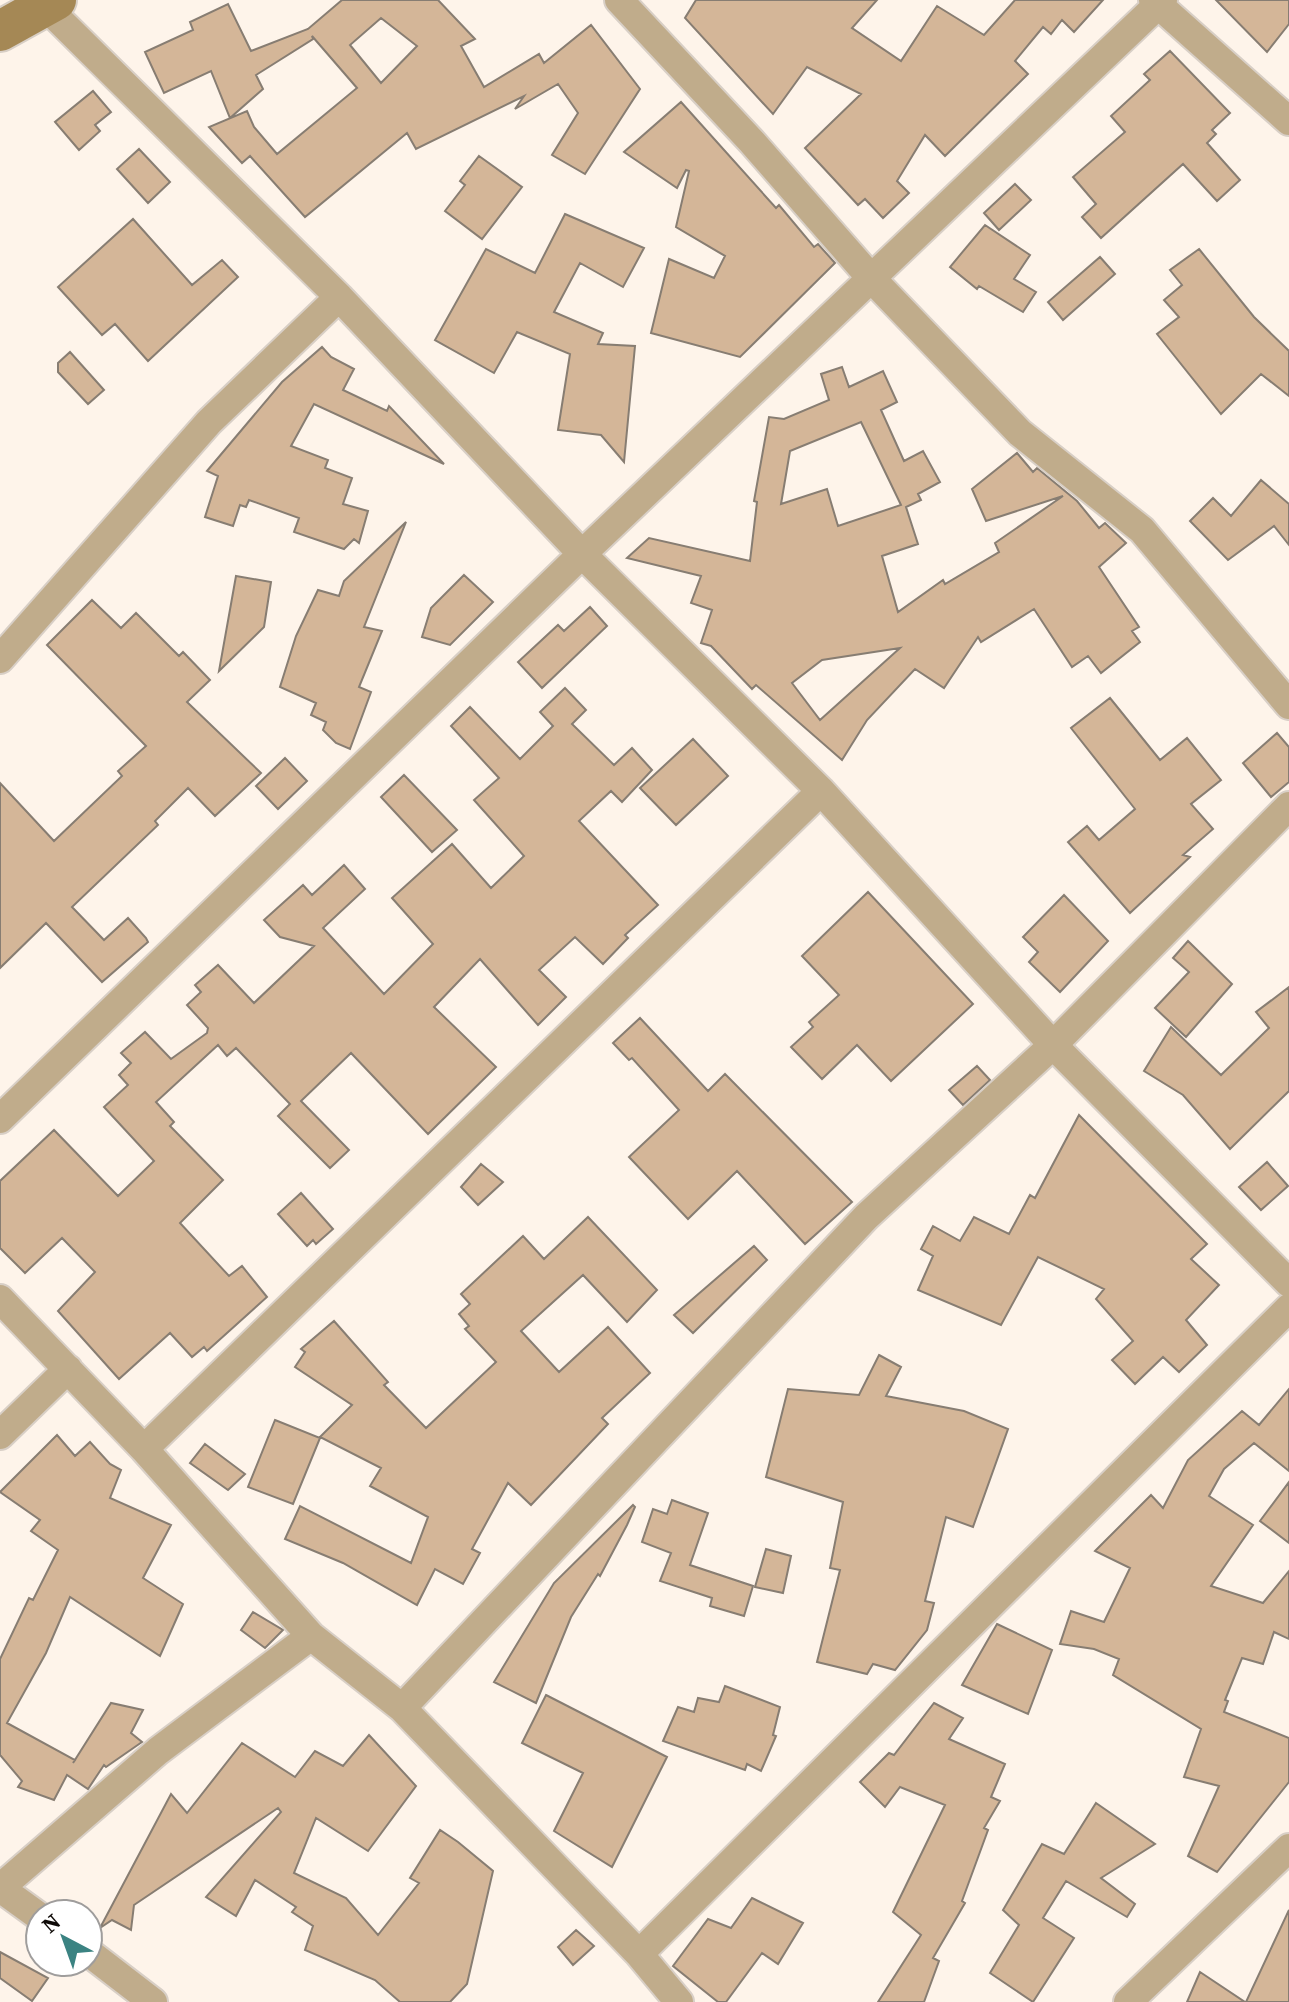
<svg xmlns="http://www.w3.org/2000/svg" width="1289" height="2002" font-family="'Source Serif 4',serif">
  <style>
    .building { fill: #d4b698; stroke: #877d72; stroke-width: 2; fill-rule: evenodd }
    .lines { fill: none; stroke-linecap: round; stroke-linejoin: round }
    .street-casing { stroke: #d8cfc6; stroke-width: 32 }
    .secondary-casing { stroke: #d8cfc6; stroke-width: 44 }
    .street { stroke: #c0ac8b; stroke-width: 28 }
    .secondary { stroke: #a58855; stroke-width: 40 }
  </style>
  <rect width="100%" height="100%" fill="#fef4ea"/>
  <path class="building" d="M 342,0 L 438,0 L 475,39 L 461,46 L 484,87 L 539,54 L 544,63 L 591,25 L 640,89 L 585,174 L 552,155 L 578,113 L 558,84 L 515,109 L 524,96 L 416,149 L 407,133 L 305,217 L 250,156 L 242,163 L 209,127 L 247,111 L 254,127 L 277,154 L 357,88 L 312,36 L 313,39 L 256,75 L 263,89 L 230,118 L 211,71 L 164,93 L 145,52 L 193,30 L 190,22 L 228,4 L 251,51 L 308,29 ZM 381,18 L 417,46 L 381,83 L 350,45 Z
    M 696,0 L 877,0 L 852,28 L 901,61 L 937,6 L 984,35 L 1015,0 L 1103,0 L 1074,32 L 1062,20 L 1051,34 L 1043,27 L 1015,61 L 1028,74 L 945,156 L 925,135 L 897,181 L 909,193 L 883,218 L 865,199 L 858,205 L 805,148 L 861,94 L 807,67 L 773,114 L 685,18 Z
    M 1216,0 L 1289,0 L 1289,24 L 1267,52 Z
    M 1170,51 L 1230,113 L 1212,130 L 1216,134 L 1207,143 L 1240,180 L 1217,201 L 1183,164 L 1101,238 L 1082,217 L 1096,204 L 1073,177 L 1125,132 L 1111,116 L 1150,80 L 1144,74 Z
    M 93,91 L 111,112 L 95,125 L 100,131 L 79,150 L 55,122 Z
    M 681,102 L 776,208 L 779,205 L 814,247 L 818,244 L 835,263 L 740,357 L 651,333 L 669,259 L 714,278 L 725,256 L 676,227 L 689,171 L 686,170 L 677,188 L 624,152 Z
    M 139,149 L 170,182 L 148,203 L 117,169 Z
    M 479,156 L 522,187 L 482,239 L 445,211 L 465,185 L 460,181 Z
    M 1015,184 L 1031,200 L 999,230 L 984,213 Z
    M 565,214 L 644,248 L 623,287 L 580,263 L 554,312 L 603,333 L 598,344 L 635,346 L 624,462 L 601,435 L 558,430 L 570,354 L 517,332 L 494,373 L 435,340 L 486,249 L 535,273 Z
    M 133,219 L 192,285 L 222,260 L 238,277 L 148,361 L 115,324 L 102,335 L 58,287 Z
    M 985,225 L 1030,255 L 1014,279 L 1036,292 L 1023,312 L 979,286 L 977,289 L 950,267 Z
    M 1199,249 L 1254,317 L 1289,351 L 1289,396 L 1261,374 L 1221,414 L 1157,334 L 1179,317 L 1164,300 L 1182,285 L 1170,270 Z
    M 1100,257 L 1115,274 L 1063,320 L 1048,302 Z
    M 322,347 L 331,357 L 354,369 L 343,390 L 387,411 L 389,406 L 444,464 L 314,404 L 291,446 L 328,460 L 325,468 L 352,478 L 343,504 L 368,511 L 359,543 L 354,539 L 344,549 L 294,532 L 299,518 L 249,500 L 246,507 L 240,505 L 233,526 L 205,517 L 218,476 L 207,471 L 282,382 Z
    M 70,352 L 104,390 L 88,404 L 58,372 L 58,363 Z
    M 842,367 L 849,387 L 883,371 L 897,402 L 881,410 L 904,461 L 923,451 L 940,482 L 918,494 L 921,500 L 906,507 L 918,544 L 882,556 L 898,612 L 943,580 L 945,584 L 999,552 L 995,543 L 1063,496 L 986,521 L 972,489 L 1017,453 L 1033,472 L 1037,468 L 1077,501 L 1099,528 L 1105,523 L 1126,543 L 1099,567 L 1139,627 L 1132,631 L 1140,642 L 1101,673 L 1088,656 L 1072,667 L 1034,609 L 981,642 L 978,637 L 944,688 L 915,669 L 867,720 L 842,760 L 756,685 L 752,689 L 711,646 L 701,643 L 712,610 L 691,603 L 701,576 L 627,558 L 649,538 L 750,561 L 757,502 L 754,501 L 769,417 L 784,419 L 829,400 L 821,374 ZM 861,422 L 901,505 L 838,526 L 827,489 L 781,504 L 790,451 ZM 900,648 L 820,720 L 792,683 L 822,660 Z
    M 1261,480 L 1289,504 L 1289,545 L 1274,526 L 1228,560 L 1190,521 L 1213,498 L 1231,516 Z
    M 406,522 L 364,627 L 382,631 L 359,687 L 371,692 L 350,749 L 336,743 L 323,730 L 326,722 L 311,715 L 316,703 L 280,687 L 296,636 L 318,590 L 339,596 L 344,581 Z
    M 464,575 L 493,602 L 450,645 L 422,637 L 431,608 Z
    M 236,576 L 271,582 L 264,627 L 219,671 Z
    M 92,600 L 121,628 L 136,613 L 179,656 L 183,652 L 210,680 L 187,702 L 261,773 L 215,816 L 188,788 L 155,821 L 158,825 L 72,907 L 104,940 L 128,918 L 146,938 L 148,942 L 102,982 L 46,923 L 0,968 L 0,783 L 54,841 L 122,776 L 118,771 L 146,746 L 47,645 Z
    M 590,607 L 607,626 L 542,688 L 518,662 L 558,625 L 564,631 Z
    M 565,688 L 586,710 L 572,724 L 614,765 L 632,748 L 652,770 L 622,802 L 611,791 L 579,821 L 658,905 L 625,935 L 628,938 L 603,964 L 575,937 L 539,970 L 566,997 L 538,1025 L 480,959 L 434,1007 L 496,1067 L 428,1134 L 351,1053 L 301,1101 L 349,1150 L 330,1168 L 278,1116 L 290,1104 L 236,1048 L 227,1056 L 218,1045 L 156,1102 L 174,1122 L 170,1126 L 223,1180 L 180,1223 L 229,1276 L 242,1266 L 267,1297 L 207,1351 L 204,1347 L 192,1357 L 170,1333 L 119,1379 L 58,1311 L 95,1272 L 62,1238 L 25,1273 L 0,1248 L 0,1181 L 54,1130 L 118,1196 L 154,1161 L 104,1107 L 128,1085 L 119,1075 L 131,1063 L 121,1053 L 145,1032 L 171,1059 L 207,1033 L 208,1028 L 187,1005 L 201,992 L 195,985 L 218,965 L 254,1003 L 314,946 L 280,937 L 264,920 L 303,885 L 312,895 L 344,865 L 365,889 L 323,928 L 384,994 L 433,944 L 392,898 L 452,844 L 491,888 L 524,856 L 474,800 L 499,778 L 451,726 L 470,707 L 520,759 L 553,726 L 540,712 Z
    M 1110,698 L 1160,760 L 1187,738 L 1221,780 L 1191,804 L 1213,829 L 1183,855 L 1190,857 L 1130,913 L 1068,842 L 1087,826 L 1099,840 L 1135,809 L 1071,728 Z
    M 1277,733 L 1289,747 L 1289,782 L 1271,797 L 1243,763 Z
    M 693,739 L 728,776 L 676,825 L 640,788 Z
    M 285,758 L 307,781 L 278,809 L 256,786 Z
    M 404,775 L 457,830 L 432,852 L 381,797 Z
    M 868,892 L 973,1004 L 891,1081 L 857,1045 L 822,1079 L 791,1047 L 813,1027 L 809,1022 L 839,995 L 802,956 Z
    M 1064,895 L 1108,941 L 1060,992 L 1029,962 L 1038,952 L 1023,937 Z
    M 1188,941 L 1232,984 L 1186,1037 L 1155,1008 L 1189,972 L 1173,958 Z
    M 1289,987 L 1289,1091 L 1230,1149 L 1183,1095 L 1144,1071 L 1171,1027 L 1221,1075 L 1269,1028 L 1256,1012 Z
    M 640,1018 L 708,1091 L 725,1074 L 852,1202 L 805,1244 L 737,1171 L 688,1219 L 629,1157 L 679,1110 L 632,1058 L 629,1060 L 613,1043 Z
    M 977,1066 L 990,1080 L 963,1105 L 949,1090 Z
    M 1079,1115 L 1207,1244 L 1191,1259 L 1219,1285 L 1186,1320 L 1207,1345 L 1179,1372 L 1163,1357 L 1135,1384 L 1112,1360 L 1133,1341 L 1096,1299 L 1104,1289 L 1038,1257 L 1001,1325 L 918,1290 L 933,1256 L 921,1249 L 933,1226 L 960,1241 L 974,1217 L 1009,1234 L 1030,1195 L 1035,1198 Z
    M 1267,1162 L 1288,1186 L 1261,1210 L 1239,1187 Z
    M 481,1164 L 503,1182 L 478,1205 L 461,1187 Z
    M 301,1193 L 333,1229 L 316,1244 L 313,1240 L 307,1246 L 278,1214 Z
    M 588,1217 L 657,1290 L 627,1322 L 583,1275 L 521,1331 L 559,1372 L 608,1327 L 650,1373 L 602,1418 L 608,1424 L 531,1505 L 508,1483 L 472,1549 L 480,1553 L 463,1584 L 435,1569 L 417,1605 L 343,1563 L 285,1539 L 300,1506 L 411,1563 L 428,1517 L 370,1486 L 381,1468 L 320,1437 L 352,1405 L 295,1367 L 305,1352 L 301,1349 L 334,1321 L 388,1382 L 384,1385 L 426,1428 L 496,1362 L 465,1329 L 469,1326 L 459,1314 L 470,1304 L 461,1294 L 523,1236 L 544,1259 Z
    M 754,1246 L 767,1260 L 693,1333 L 674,1315 Z
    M 879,1355 L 901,1367 L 886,1396 L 964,1411 L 1008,1429 L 973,1527 L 946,1517 L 925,1601 L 934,1603 L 927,1630 L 895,1670 L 873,1664 L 867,1674 L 817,1662 L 840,1570 L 830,1568 L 843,1502 L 766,1477 L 788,1389 L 859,1395 Z
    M 1289,1389 L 1289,1471 L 1254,1443 L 1224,1469 L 1209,1496 L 1253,1525 L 1211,1586 L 1263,1603 L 1289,1571 L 1289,1639 L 1274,1632 L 1263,1664 L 1242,1658 L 1225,1700 L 1228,1701 L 1224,1712 L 1289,1738 L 1289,1782 L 1217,1872 L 1188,1856 L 1219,1786 L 1184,1777 L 1201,1729 L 1113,1675 L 1119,1659 L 1094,1649 L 1060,1644 L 1071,1611 L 1104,1622 L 1130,1568 L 1095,1551 L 1151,1495 L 1163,1508 L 1188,1460 L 1242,1411 L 1259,1425 Z
    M 275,1420 L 320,1438 L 293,1504 L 248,1487 Z
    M 57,1435 L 75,1456 L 90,1442 L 110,1464 L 121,1470 L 110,1498 L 171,1525 L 143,1578 L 183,1604 L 160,1656 L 70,1597 L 46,1653 L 7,1723 L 75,1760 L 73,1763 L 111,1703 L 143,1710 L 131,1733 L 142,1742 L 106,1767 L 104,1765 L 88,1789 L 67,1775 L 54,1800 L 18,1787 L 22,1781 L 0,1755 L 0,1659 L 29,1598 L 33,1600 L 58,1550 L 31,1531 L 40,1520 L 0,1492 Z
    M 205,1444 L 245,1474 L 228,1490 L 190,1463 Z
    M 1289,1482 L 1289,1543 L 1260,1521 Z
    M 672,1500 L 708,1513 L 690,1565 L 753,1586 L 744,1616 L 710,1606 L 712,1598 L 660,1581 L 671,1553 L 642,1542 L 653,1509 L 667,1514 Z
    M 633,1505 L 635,1507 L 627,1525 L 600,1576 L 598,1574 L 571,1617 L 536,1703 L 494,1682 L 554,1583 Z
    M 766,1549 L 791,1556 L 783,1593 L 755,1587 Z
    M 253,1612 L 283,1630 L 265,1648 L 241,1630 Z
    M 997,1624 L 1052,1650 L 1028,1714 L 962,1685 Z
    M 725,1686 L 780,1707 L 773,1735 L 776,1736 L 761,1771 L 747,1764 L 745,1770 L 663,1741 L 678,1707 L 694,1712 L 698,1698 L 719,1702 Z
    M 546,1695 L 667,1757 L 612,1867 L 554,1831 L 583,1773 L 522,1743 Z
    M 934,1703 L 963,1718 L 949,1739 L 1005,1764 L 991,1797 L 1000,1801 L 984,1828 L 988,1830 L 962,1901 L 965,1903 L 933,1958 L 939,1961 L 924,2002 L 878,2002 L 921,1935 L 893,1912 L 945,1805 L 900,1787 L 885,1807 L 860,1782 L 889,1753 L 894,1755 Z
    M 369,1735 L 416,1786 L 368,1851 L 316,1818 L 294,1873 L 346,1898 L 378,1935 L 419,1883 L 410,1878 L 440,1830 L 458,1842 L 493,1871 L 467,1984 L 450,2002 L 400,2002 L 375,1980 L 305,1950 L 313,1926 L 292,1912 L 296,1907 L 255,1880 L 236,1916 L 206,1897 L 281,1812 L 278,1808 L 134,1905 L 131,1930 L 112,1920 L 100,1928 L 171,1794 L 187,1813 L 242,1743 L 295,1777 L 315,1751 L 343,1766 Z
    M 1096,1803 L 1155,1844 L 1101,1878 L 1135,1904 L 1127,1917 L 1066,1881 L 1043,1918 L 1074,1938 L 1033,2002 L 990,1973 L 1019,1925 L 1003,1910 L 1042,1844 L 1064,1854 Z
    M 752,1898 L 803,1923 L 778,1964 L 762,1953 L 726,2002 L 718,2002 L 673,1966 L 708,1919 L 731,1928 Z
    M 1289,1910 L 1289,2002 L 1246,2002 Z
    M 576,1930 L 594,1946 L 573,1965 L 558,1947 Z
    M 0,1952 L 48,1978 L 32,2001 L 0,1978 Z
    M 1200,1972 L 1245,2002 L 1187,2002 Z"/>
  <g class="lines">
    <defs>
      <path id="street" d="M 619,0 L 752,142 L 871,278 L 1020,433 L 1142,530 L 1289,705
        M 1153,0 L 1289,121
        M 45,6 L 339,297 L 582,554 L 821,791 L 1053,1045 L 1289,1283
        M 0,659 L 209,422 L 339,297
        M 0,1119 L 582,554 L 1163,0
        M 0,1299 L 144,1449 L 311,1636 L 402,1708 L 639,1954 L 679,2002
        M 0,1435 L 68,1369
        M 144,1449 L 821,791
        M 402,1708 L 866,1217 L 1053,1045 L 1289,806
        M 0,1888 L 158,1751 L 311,1636
        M 0,1888 L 40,1917
        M 88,1952 L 153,2002
        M 639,1954 L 1289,1308
        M 1128,2002 L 1289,1848"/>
      <path id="secondary" d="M 0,31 L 56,0"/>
    </defs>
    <use href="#street" class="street-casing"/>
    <use href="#secondary" class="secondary-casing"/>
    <use href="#street" class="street"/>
    <use href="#secondary" class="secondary"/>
  </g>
  <g transform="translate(64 1938) rotate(319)"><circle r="38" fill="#ffffff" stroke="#9f9d9c" stroke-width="2"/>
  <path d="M0-6L14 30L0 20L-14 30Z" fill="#3b8382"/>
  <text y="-12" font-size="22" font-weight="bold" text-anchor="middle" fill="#0f0b08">N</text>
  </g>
</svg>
